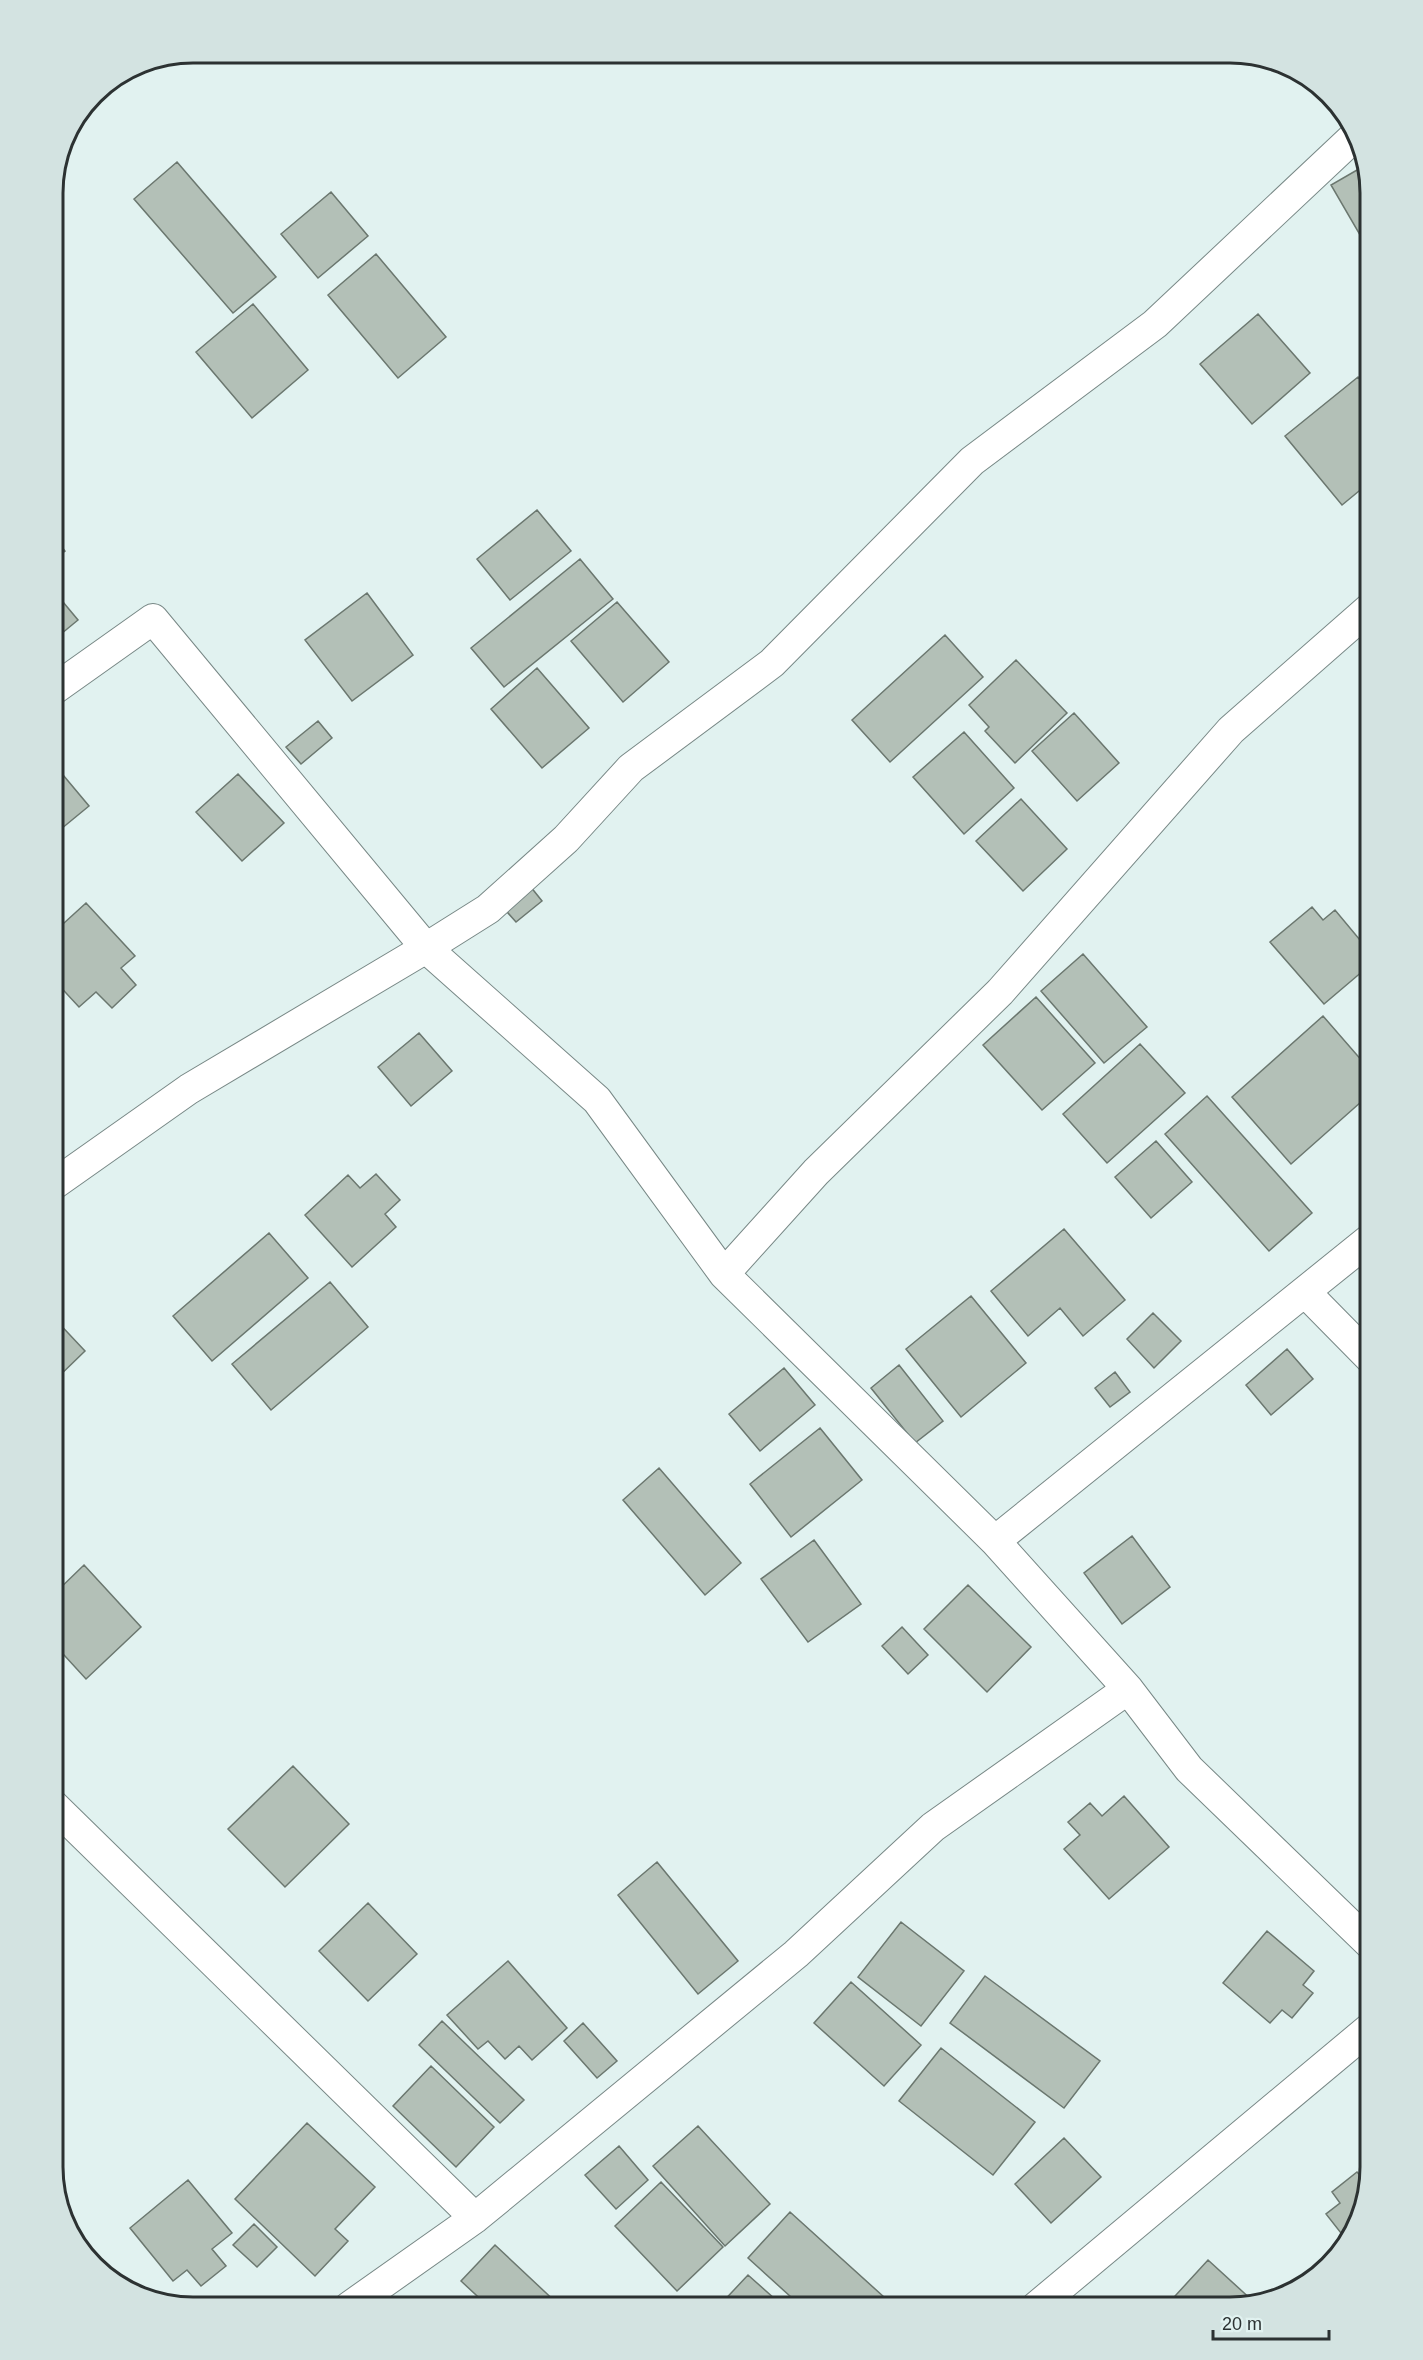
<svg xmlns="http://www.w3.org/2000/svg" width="1423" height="2360" font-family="Helvetica,sans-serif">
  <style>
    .building { fill: #b3c0b7; stroke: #6b776f; stroke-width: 1.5 }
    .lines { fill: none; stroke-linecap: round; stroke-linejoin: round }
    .minor-casing { stroke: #788886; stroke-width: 32 }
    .minor { stroke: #fff; stroke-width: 30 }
    .rim { fill: none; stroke: #2c3232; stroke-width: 3 }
  </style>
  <rect width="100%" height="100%" fill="#e1f2f0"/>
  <path class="building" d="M 177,162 L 276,277 L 233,313 L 134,199 Z
    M 1364,166 L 1370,193 L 1370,245 L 1367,247 L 1331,185 Z
    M 331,192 L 368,236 L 318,278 L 281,234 Z
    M 376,254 L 446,337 L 398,378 L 328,295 Z
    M 253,304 L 308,370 L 252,418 L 196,352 Z
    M 1258,314 L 1310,373 L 1252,424 L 1200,364 Z
    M 1358,377 L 1370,393 L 1370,482 L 1342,505 L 1285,436 Z
    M 537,510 L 571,551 L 510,600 L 477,559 Z
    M 53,535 L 65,551 L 53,560 Z
    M 580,559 L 613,599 L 504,687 L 471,648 Z
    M 53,590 L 78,620 L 61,634 L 53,624 Z
    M 367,593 L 413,655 L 352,701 L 305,640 Z
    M 617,602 L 669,662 L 623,702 L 571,641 Z
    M 945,635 L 983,677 L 890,762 L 852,720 Z
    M 1016,660 L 1067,713 L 1015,763 L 985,731 L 989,727 L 969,705 Z
    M 537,668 L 589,728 L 542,768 L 491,709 Z
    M 1074,713 L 1119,763 L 1077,801 L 1032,751 Z
    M 318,721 L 332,738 L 301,764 L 286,747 Z
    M 964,732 L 1014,788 L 964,834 L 913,777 Z
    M 53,763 L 89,806 L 61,829 L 53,819 Z
    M 238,774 L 284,823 L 242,861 L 196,812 Z
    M 1021,799 L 1067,849 L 1023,891 L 976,841 Z
    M 526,881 L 542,901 L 516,922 L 500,904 Z
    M 86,903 L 135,956 L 121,968 L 136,985 L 112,1008 L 96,992 L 79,1007 L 53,979 L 53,933 Z
    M 1312,907 L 1323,920 L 1335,910 L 1370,952 L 1370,965 L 1324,1004 L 1270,942 Z
    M 1083,954 L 1147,1027 L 1104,1063 L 1041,991 Z
    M 1036,997 L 1095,1063 L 1042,1110 L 983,1045 Z
    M 1323,1016 L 1370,1070 L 1370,1094 L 1291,1164 L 1232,1097 Z
    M 419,1033 L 452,1071 L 411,1106 L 378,1067 Z
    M 1140,1044 L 1185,1093 L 1107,1163 L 1063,1114 Z
    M 1207,1096 L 1312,1213 L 1269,1251 L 1165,1134 Z
    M 1156,1141 L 1192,1182 L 1151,1218 L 1115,1177 Z
    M 376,1174 L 400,1200 L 385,1214 L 396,1227 L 352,1267 L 305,1215 L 348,1175 L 360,1188 Z
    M 1064,1229 L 1125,1300 L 1083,1336 L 1060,1308 L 1028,1336 L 991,1291 Z
    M 269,1233 L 308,1278 L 212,1361 L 173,1316 Z
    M 330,1282 L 368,1327 L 271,1410 L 232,1364 Z
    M 971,1296 L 1026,1363 L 961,1417 L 906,1349 Z
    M 1153,1313 L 1181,1341 L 1154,1368 L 1127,1339 Z
    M 53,1317 L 85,1351 L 53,1382 Z
    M 1287,1349 L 1313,1379 L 1271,1415 L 1246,1385 Z
    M 899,1365 L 943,1421 L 915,1443 L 871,1388 Z
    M 784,1368 L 815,1405 L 760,1451 L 729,1414 Z
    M 1115,1372 L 1130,1392 L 1110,1407 L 1095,1388 Z
    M 820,1428 L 862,1480 L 791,1537 L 750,1484 Z
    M 659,1468 L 741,1563 L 705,1595 L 623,1500 Z
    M 1132,1536 L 1170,1587 L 1122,1624 L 1084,1573 Z
    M 814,1540 L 861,1604 L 808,1642 L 761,1579 Z
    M 84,1565 L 141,1627 L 86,1679 L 53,1643 L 53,1595 Z
    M 968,1585 L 1031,1647 L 987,1692 L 924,1629 Z
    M 902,1627 L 928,1655 L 908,1674 L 882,1646 Z
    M 293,1766 L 349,1824 L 285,1887 L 228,1829 Z
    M 1124,1796 L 1169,1847 L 1109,1899 L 1064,1849 L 1080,1835 L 1068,1822 L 1090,1803 L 1102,1816 Z
    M 657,1862 L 738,1961 L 698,1994 L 618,1895 Z
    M 368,1903 L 417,1954 L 368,2001 L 319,1951 Z
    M 901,1922 L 964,1971 L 921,2026 L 858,1977 Z
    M 1267,1931 L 1314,1971 L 1303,1985 L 1313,1993 L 1292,2018 L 1282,2010 L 1270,2023 L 1223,1983 Z
    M 508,1961 L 567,2028 L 532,2060 L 519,2046 L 505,2059 L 488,2041 L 478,2049 L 447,2015 Z
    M 985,1976 L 1100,2061 L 1064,2108 L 950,2023 Z
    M 851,1982 L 921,2045 L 884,2086 L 814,2023 Z
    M 442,2021 L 524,2100 L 500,2123 L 419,2045 Z
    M 583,2023 L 617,2061 L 597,2078 L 564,2041 Z
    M 941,2048 L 1035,2122 L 993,2175 L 899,2101 Z
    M 431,2066 L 494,2127 L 456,2167 L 393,2106 Z
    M 307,2123 L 375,2187 L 335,2229 L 348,2241 L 315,2276 L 235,2199 Z
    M 698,2126 L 770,2204 L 725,2246 L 653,2166 Z
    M 1064,2138 L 1101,2177 L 1051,2223 L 1015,2184 Z
    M 619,2146 L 648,2180 L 616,2209 L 585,2175 Z
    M 1357,2172 L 1366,2182 L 1348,2242 L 1326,2214 L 1340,2203 L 1332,2192 Z
    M 188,2180 L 232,2233 L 212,2249 L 226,2266 L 201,2286 L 187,2270 L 173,2281 L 130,2228 Z
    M 661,2182 L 723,2247 L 677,2291 L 615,2226 Z
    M 790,2212 L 895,2307 L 802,2307 L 748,2258 Z
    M 254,2224 L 277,2247 L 257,2267 L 233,2245 Z
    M 495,2245 L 561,2307 L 489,2307 L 461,2281 Z
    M 1208,2260 L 1254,2302 L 1230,2308 L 1165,2307 Z
    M 748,2275 L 784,2307 L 718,2307 Z"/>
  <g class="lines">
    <defs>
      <path id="minor" d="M 53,690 L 153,619 L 426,948 L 597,1100 L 724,1274 L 995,1541 L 1128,1689 L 1189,1769 L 1370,1944
        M 53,1185 L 189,1089 L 426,948 L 488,909 L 566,839 L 631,768 L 772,663 L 972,461 L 1155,324 L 1357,134
        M 724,1274 L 816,1172 L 1000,992 L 1231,730 L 1370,608
        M 1306,1293 L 1370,1358
        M 995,1541 L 1370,1239
        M 53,1805 L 475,2218
        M 349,2307 L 475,2218 L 796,1954 L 933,1827 L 1128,1689
        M 1036,2307 L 1370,2028"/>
    </defs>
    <use href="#minor" class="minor-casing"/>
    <use href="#minor" class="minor"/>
  </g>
  <path d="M0 0H1423V2360H0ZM193 63H1230A130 130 0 0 1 1360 193V2167A130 130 0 0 1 1230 2297H193A130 130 0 0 1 63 2167V193A130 130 0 0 1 193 63Z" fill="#d3e3e1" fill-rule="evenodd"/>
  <path class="rim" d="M193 63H1230A130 130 0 0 1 1360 193V2167A130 130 0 0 1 1230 2297H193A130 130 0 0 1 63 2167V193A130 130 0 0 1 193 63Z"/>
  <path d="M1213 2330v9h116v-9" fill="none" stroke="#2c3232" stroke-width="3"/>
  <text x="1222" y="2330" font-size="18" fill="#2c3232" stroke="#e1f2f0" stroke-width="4.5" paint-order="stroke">20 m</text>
</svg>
